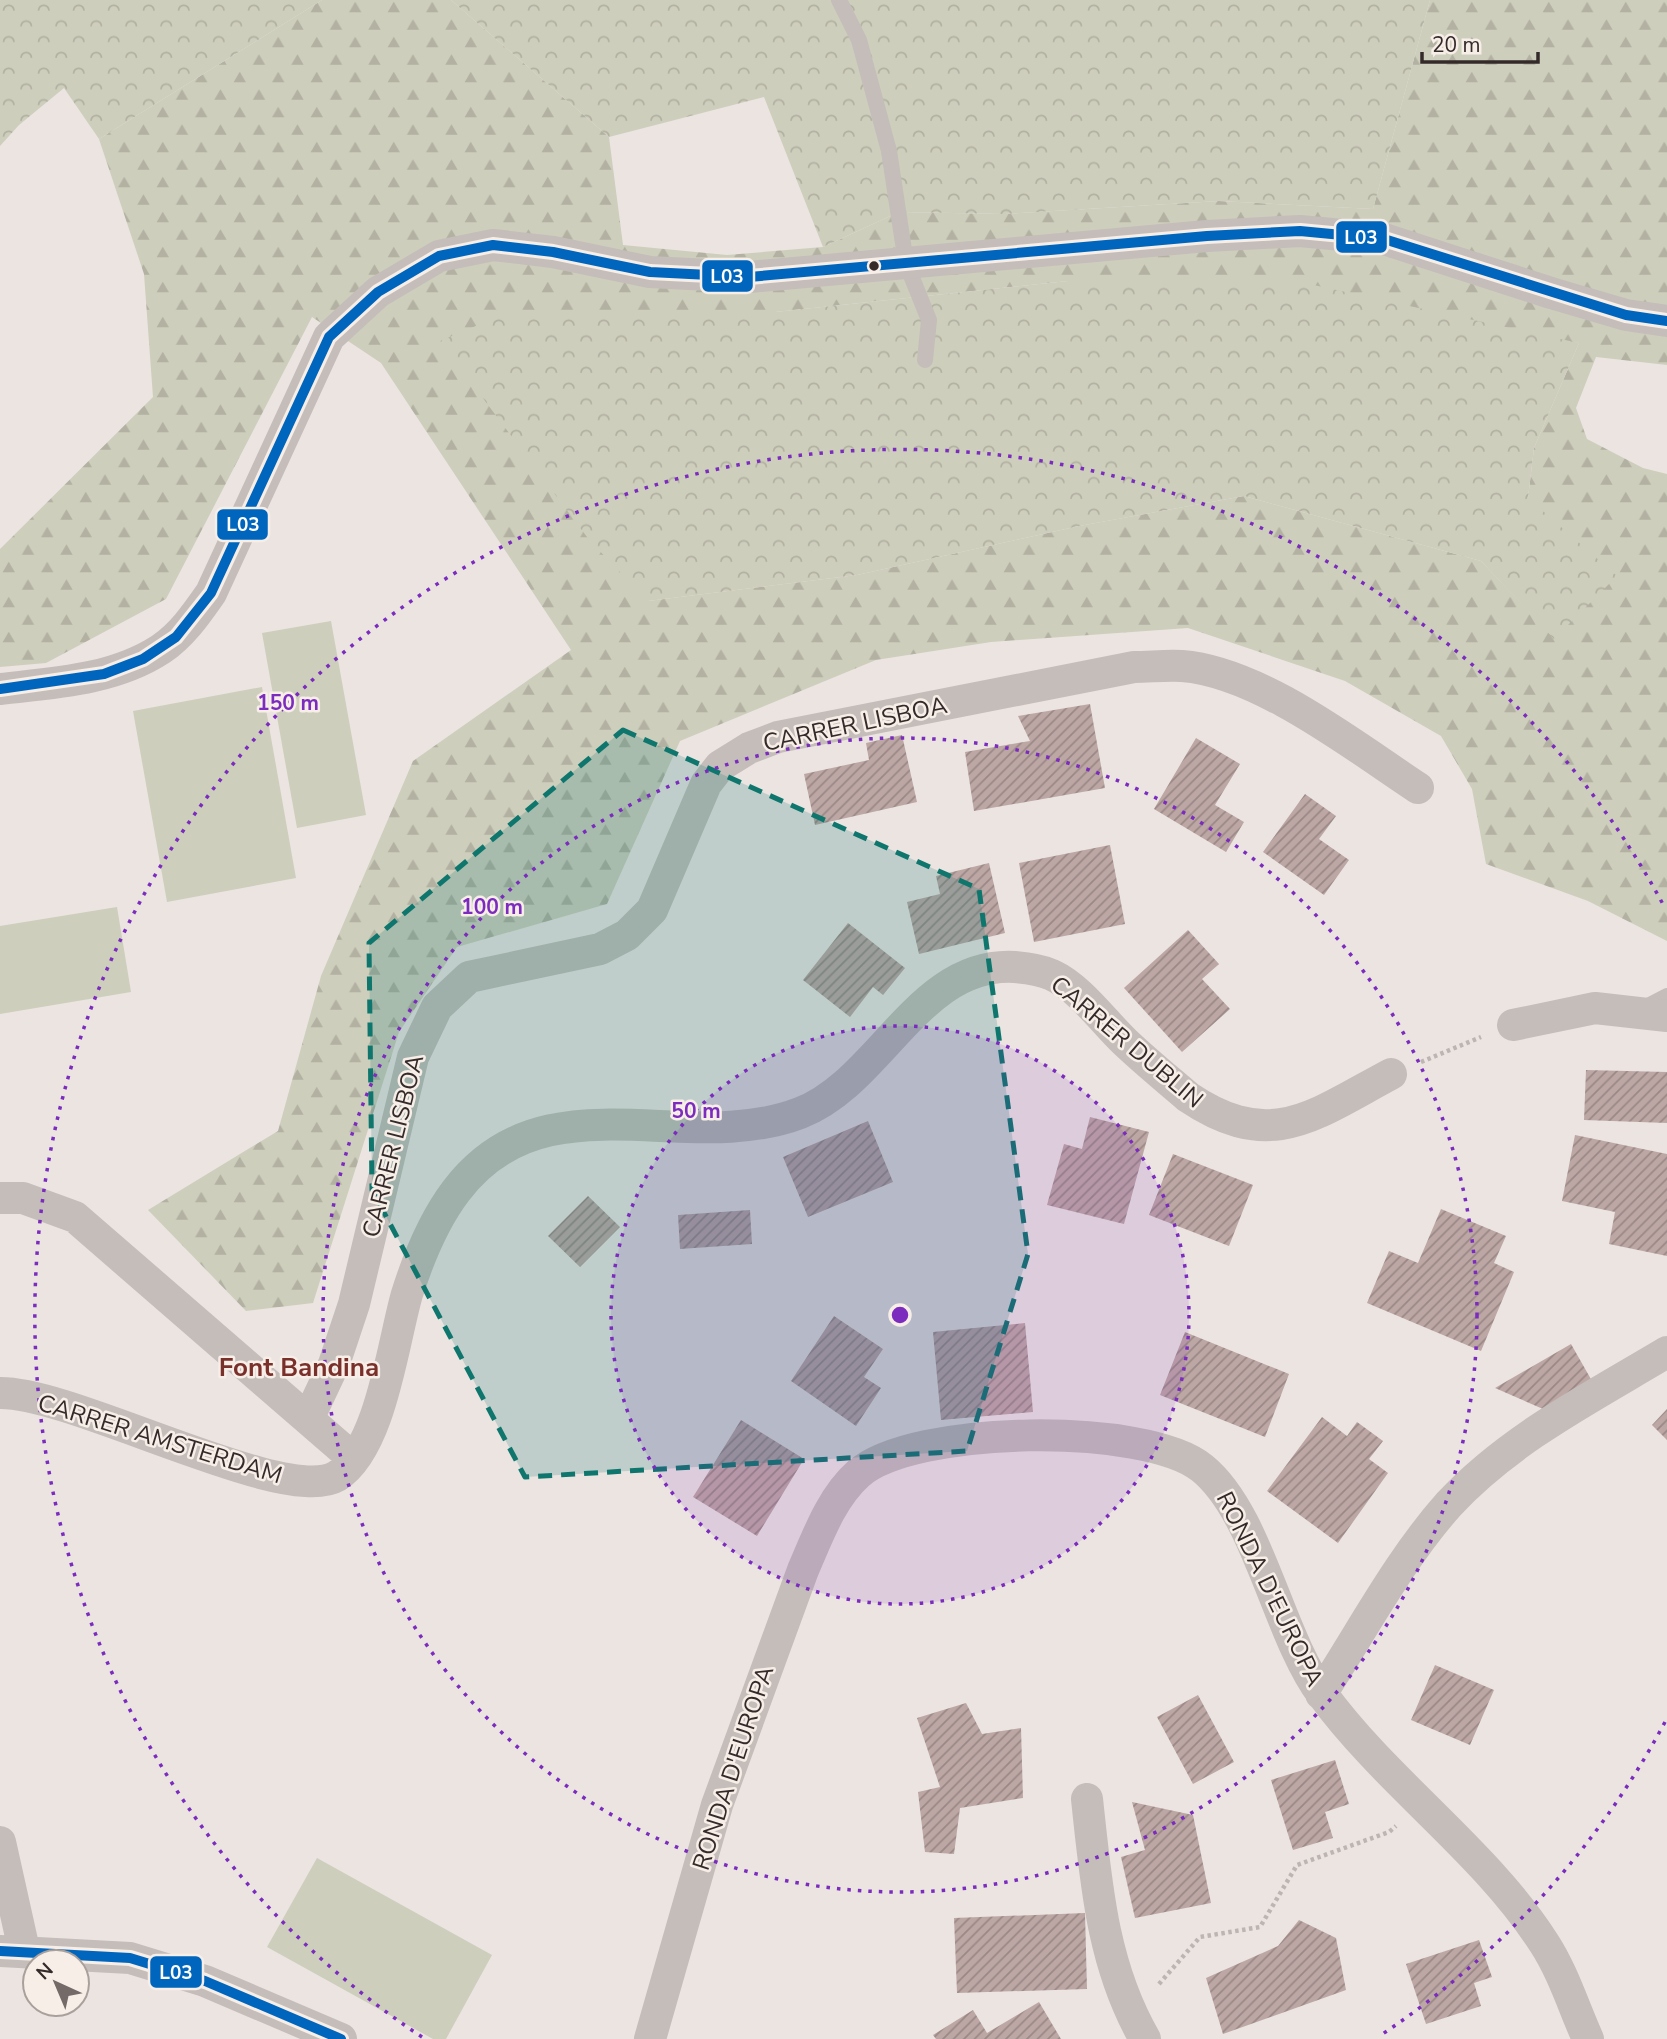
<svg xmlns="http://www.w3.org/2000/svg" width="1667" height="2039" font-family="'Nunito Sans',sans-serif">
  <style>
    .forest { fill: url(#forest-firs); fill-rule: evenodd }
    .park { fill: url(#park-crowns) }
    .garden { fill: #cecebc }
    .building { fill: url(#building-hatch) }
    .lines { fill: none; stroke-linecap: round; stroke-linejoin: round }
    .path { stroke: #bdb5b2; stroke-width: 4.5; stroke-dasharray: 3.5 3.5; stroke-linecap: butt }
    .service { stroke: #c4bdba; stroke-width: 16 }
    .minor { stroke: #c4bdba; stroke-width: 32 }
    .bus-1-casing { stroke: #f7eee8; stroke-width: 16 }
    .bus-1 { stroke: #0065bd; stroke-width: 10 }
    .marked { fill: #0f766e; fill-opacity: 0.2; stroke: #0f766e; stroke-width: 5; stroke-dasharray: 14 9; stroke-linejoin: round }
    .ring { fill: none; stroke: #7b2cbf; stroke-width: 3.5; stroke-dasharray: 3.5 7 }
    .bus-dot { fill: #342a29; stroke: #f7eee8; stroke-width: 2.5 }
    .labels { text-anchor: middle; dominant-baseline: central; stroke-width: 5; stroke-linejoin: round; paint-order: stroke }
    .street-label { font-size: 24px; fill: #342a29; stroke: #f7eee8 }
    .neighbourhood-label { font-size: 26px; font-weight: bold; fill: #7a302a; stroke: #f7eee8 }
    .centre { fill: #7b2cbf; stroke: #f7eee8; stroke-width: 3.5 }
    .ring-label { font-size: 21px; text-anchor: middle; font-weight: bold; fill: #7b2cbf; stroke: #f7eee8; stroke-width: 5; stroke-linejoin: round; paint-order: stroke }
    .line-badge { stroke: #f7eee8; stroke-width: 2.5 }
    .badge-label { font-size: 19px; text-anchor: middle; font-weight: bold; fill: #fff }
  </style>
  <defs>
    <pattern id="forest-firs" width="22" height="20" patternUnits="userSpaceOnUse" patternTransform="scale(1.75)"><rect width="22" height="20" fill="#cecebc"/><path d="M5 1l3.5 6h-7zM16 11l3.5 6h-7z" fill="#b2b1a2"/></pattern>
    <pattern id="park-crowns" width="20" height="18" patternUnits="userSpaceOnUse" patternTransform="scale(1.75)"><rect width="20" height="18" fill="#cecebc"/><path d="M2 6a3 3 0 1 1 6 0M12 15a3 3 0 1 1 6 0" fill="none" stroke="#b2b1a2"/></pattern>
    <pattern id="building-hatch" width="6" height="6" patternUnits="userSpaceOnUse" patternTransform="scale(1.75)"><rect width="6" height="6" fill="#bda7a4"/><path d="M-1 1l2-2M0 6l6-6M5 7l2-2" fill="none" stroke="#9a8886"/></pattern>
  </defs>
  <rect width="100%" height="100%" fill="#ebe4e1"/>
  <path class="forest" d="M 322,0 L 451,0 L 609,137 L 623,245 L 727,255 L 823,247 L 899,212 L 1005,214 L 1219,201 L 1373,209 L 1430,0 L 1667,0 L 1667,365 L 1596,357 L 1576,408 L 1587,439 L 1643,468 L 1667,474 L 1667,941 L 1588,901 L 1486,864 L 1472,789 L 1441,736 L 1345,681 L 1188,628 L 991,642 L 876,660 L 680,741 L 607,904 L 457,947 L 399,1032 L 313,1303 L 246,1311 L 148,1210 L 278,1131 L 321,976 L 413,761 L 571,650 L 381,363 L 312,317 L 166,599 L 46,663 L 0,667 L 0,549 L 153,397 L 144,274 L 99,139 ZM 1068,281 L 1579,343 L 1534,448 L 1528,498 L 1554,638 L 1481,561 L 1244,496 L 1079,526 L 857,575 L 648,601 L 775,312 Z"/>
  <path class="park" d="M 0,0 L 322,0 L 99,139 L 64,88 L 19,125 L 0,146 Z
    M 451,0 L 1430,0 L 1373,209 L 1219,201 L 1005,214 L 899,212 L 823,247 L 764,97 L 609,137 Z
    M 1291,280 L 1579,343 L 1534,448 L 1528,498 L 1617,576 L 1554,639 L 1481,561 L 1244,496 L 1079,526 L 857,575 L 648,601 L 590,541 L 440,341 L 511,311 L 775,312 L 1068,281 Z"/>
  <path class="garden" d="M 331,621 L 366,815 L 297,828 L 262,633 Z
    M 262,687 L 296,878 L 167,902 L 133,711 Z
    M 117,907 L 131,992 L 0,1014 L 0,926 Z
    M 317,1858 L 492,1955 L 446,2039 L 433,2039 L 267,1947 Z"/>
  <path class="building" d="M 1090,704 L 1105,788 L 974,811 L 965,752 L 1030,741 L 1018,716 Z
    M 902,735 L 917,802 L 815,825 L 804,774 L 869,760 L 866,743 Z
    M 1196,738 L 1240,764 L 1215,805 L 1244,822 L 1226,852 L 1154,809 Z
    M 1305,794 L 1336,816 L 1319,839 L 1349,860 L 1324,895 L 1263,852 Z
    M 1110,845 L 1125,924 L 1034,942 L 1019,863 Z
    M 989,863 L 1005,933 L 919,954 L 907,902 L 940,894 L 936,876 Z
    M 848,923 L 905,968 L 883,995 L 873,987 L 850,1017 L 803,980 Z
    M 1188,930 L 1219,964 L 1202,979 L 1230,1009 L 1182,1052 L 1124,988 Z
    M 1586,1070 L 1667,1072 L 1667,1123 L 1584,1120 Z
    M 1090,1117 L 1149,1132 L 1124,1224 L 1047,1205 L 1064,1144 L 1082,1149 Z
    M 868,1121 L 893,1182 L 808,1217 L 783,1157 Z
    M 1575,1135 L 1667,1154 L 1667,1256 L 1609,1244 L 1615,1212 L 1562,1201 Z
    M 1173,1154 L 1253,1185 L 1229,1246 L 1149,1215 Z
    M 588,1196 L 620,1227 L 580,1267 L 548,1236 Z
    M 1441,1209 L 1506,1236 L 1494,1263 L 1514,1272 L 1481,1351 L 1367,1303 L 1389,1251 L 1418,1263 Z
    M 750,1210 L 752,1244 L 680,1249 L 678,1215 Z
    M 834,1316 L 883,1349 L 864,1377 L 881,1388 L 856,1426 L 791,1381 Z
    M 1025,1323 L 1033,1412 L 941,1420 L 933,1332 Z
    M 1185,1332 L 1289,1374 L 1265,1437 L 1160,1395 Z
    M 1571,1344 L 1592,1381 L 1543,1409 L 1495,1388 Z
    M 1667,1409 L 1667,1440 L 1652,1425 Z
    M 1322,1417 L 1347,1436 L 1357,1422 L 1383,1441 L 1369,1459 L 1388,1473 L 1338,1543 L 1267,1491 Z
    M 741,1420 L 804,1459 L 757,1536 L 693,1497 Z
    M 1435,1665 L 1494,1690 L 1470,1745 L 1411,1720 Z
    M 1198,1695 L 1234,1762 L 1193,1784 L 1157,1717 Z
    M 966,1703 L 982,1734 L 1021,1728 L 1023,1798 L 960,1808 L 954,1854 L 925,1852 L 918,1792 L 940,1787 L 917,1718 Z
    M 1335,1760 L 1349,1804 L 1325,1812 L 1333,1838 L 1293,1850 L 1271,1780 Z
    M 1132,1802 L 1193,1815 L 1211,1903 L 1135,1918 L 1121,1857 L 1145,1850 Z
    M 1085,1913 L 1087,1989 L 957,1993 L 954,1918 Z
    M 1299,1920 L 1336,1938 L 1346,1990 L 1223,2034 L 1206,1978 L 1278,1946 Z
    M 1479,1940 L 1492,1977 L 1474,1983 L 1481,2006 L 1426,2024 L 1406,1964 Z
    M 1039,2002 L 1061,2039 L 936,2039 L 933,2035 L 973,2010 L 987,2033 Z"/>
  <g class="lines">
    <path class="path" d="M 1421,1062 L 1481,1037
      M 1159,1984 L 1200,1937 L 1260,1927 L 1297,1865 L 1389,1832 L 1396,1826"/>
    <path class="service" d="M 839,0 L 859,40 L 889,151 L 906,263 L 929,320 L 925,360
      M 1642,1009 L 1667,996"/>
    <path class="minor" d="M 0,689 C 54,683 114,680 161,649 C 182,635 197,613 211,593 L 329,337 L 378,292 L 439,256 L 493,245 L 553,252 L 650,272 L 749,277 L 1207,236 L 1300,231 L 1384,239 L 1551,293 L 1626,315 L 1667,321
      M 1513,1025 L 1595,1008 L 1667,1016
      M 0,1198 L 23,1198 L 75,1217 L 354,1459
      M 0,1393 C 74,1392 285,1507 337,1476 C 381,1448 393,1342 407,1294 C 418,1259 434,1220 456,1191 C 544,1074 686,1157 800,1113 C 881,1082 919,961 1015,967 C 1027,968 1041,970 1052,975 C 1080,988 1103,1021 1125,1042 C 1145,1061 1167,1079 1188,1097 C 1271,1153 1314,1115 1391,1074
      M 308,1419 L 334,1364 L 354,1304 L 413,1057 L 437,1007 L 469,977 L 600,949 L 627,935 L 652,910 L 706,784 L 720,766 L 749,748 L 778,737 L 1134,667 C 1150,667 1166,665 1182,666 C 1260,672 1354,746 1418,788
      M 1321,1694 C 1362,1631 1399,1560 1449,1504 C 1509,1439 1592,1397 1667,1352
      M 1087,1799 C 1096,1882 1102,1965 1145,2039
      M 0,1842 L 24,1950
      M 0,1951 L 130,1958 L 205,1981 L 341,2039
      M 650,2039 L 717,1805 L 803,1570 C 817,1538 831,1498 858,1474 C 912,1425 1146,1422 1202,1468 C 1258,1513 1278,1635 1322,1694 C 1387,1783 1486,1852 1544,1943 C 1563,1972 1574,2008 1588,2039"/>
    <defs>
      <path id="bus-1" d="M 0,689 L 104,674 L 143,659 L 176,637 L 211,593 L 329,337 L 378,292 L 439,256 L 493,245 L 553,252 L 650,272 L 749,277 L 1207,236 L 1300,231 L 1384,239 L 1626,315 L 1667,321
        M 0,1951 L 130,1958 L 205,1981 L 341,2039"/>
    </defs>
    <use href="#bus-1" class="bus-1-casing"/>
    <use href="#bus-1" class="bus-1"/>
  </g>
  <path class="marked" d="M 623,730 L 979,889 L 1028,1254 L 967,1451 L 525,1477 L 372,1190 L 369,943 Z"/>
  <circle cx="900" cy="1315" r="289" fill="#7b2cbf" fill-opacity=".12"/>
  <g class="ring">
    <circle cx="900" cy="1315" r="289"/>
    <circle cx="900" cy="1315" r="577"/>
    <path d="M1665 1722A866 866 0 0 1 1378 2037M422 2037A866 866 0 1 1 1665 908"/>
  </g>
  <circle class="bus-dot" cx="874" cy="266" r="6"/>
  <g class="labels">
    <g class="street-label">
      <text transform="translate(855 724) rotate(-12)">CARRER LISBOA</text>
      <text transform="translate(1127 1042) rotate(40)">CARRER DUBLIN</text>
      <text transform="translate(393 1146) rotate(-76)">CARRER LISBOA</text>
      <text transform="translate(160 1439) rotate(17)">CARRER AMSTERDAM</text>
      <text transform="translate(1270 1589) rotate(64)">RONDA D'EUROPA</text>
      <text transform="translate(733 1768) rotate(-72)">RONDA D'EUROPA</text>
    </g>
    <g class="neighbourhood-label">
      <text x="299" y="1367">Font Bandina</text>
    </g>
  </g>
  <circle cx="900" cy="1315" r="10" class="centre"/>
  <g class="ring-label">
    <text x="288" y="710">150 m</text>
    <text x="492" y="914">100 m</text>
    <text x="696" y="1118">50 m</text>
  </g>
  <g class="line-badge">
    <rect x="1335" y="220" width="53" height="34" rx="7" fill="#0065bd"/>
    <rect x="701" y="259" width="53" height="34" rx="7" fill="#0065bd"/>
    <rect x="216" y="508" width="53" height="33" rx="7" fill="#0065bd"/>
    <rect x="149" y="1955" width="54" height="34" rx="7" fill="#0065bd"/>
  </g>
  <g class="badge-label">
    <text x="1361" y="244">L03</text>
    <text x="727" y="283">L03</text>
    <text x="243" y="531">L03</text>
    <text x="176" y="1979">L03</text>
  </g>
  <g transform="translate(56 1983) rotate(316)"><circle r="33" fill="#f7eee8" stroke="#a9a09c" stroke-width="2"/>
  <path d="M0-5L12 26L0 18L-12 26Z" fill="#746b69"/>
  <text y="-10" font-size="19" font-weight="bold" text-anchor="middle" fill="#342a29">N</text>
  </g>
  <path d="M1422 52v10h116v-10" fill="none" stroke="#342a29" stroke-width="3.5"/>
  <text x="1432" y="52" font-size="21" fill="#342a29" stroke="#f7eee8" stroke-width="5" paint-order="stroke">20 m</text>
</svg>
